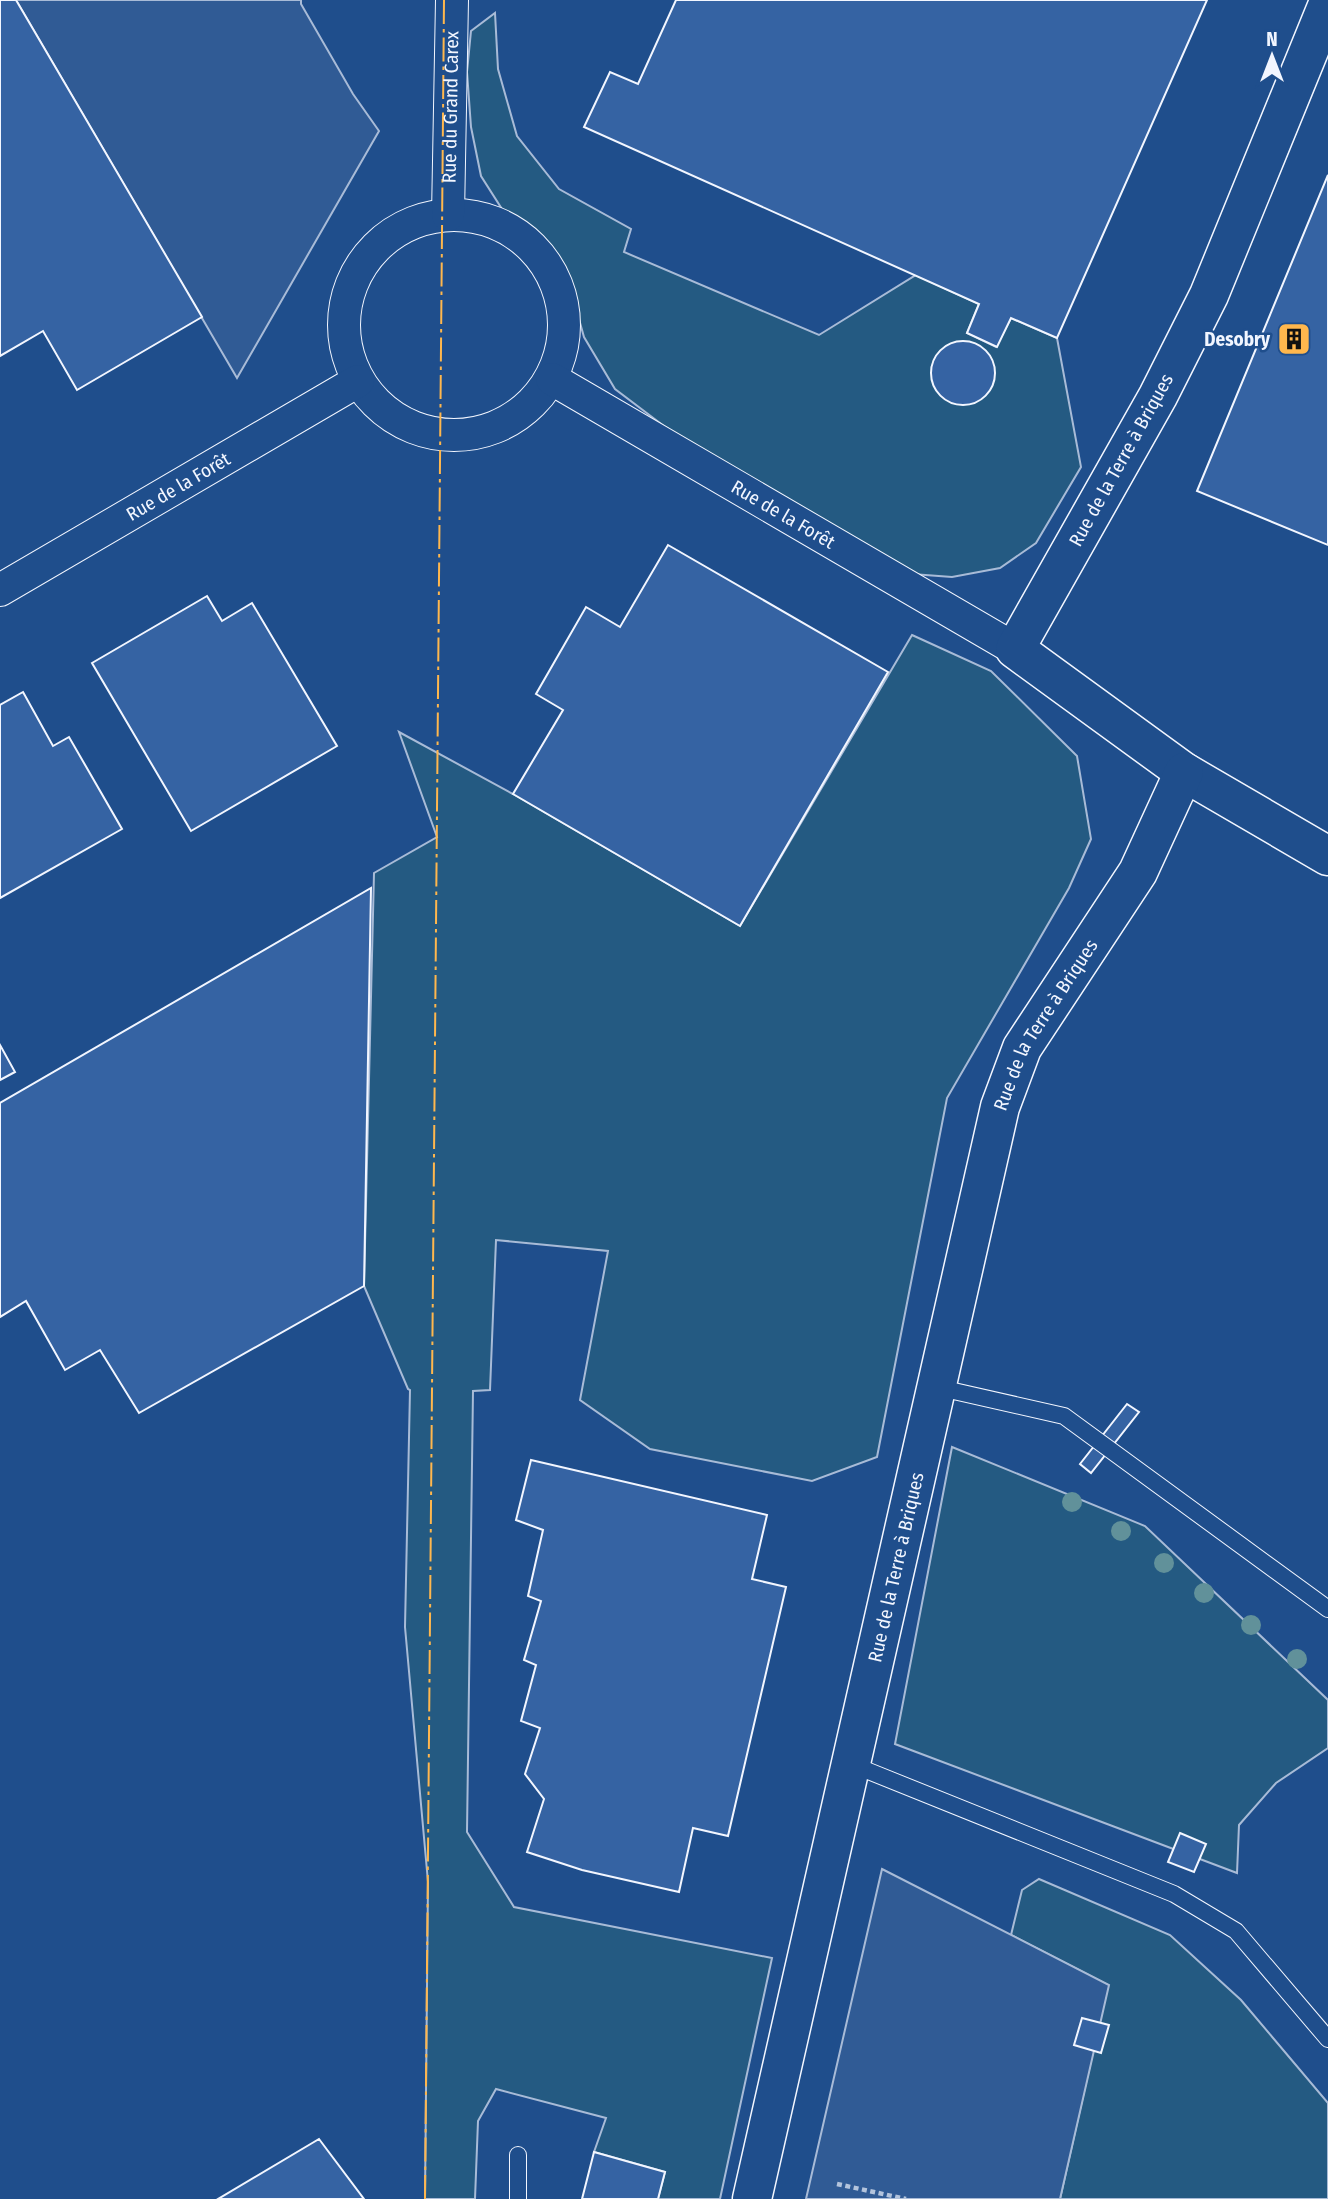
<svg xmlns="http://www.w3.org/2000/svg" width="1328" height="2199" font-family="'Fira Sans Condensed',sans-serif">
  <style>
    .green { fill: #245a82; stroke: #a8bbd7; stroke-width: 2 }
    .parking { fill: #305b95; stroke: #a8bbd7; stroke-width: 2 }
    .building { fill: #3563a3; stroke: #f2f6ff; stroke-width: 2 }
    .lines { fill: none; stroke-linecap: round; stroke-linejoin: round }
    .lane-casing { stroke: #f2f6ff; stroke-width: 18 }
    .street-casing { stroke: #f2f6ff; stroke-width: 34 }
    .secondary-casing { stroke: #f2f6ff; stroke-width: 41 }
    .path { stroke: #b3c4dc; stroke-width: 4.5; stroke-dasharray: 5 3.5; stroke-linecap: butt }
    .lane { stroke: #1f4e8c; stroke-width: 16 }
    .street { stroke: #1f4e8c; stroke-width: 32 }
    .secondary { stroke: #1f4e8c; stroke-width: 38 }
    .power { stroke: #ffb74d; stroke-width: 2; stroke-dasharray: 24 5 3.5 5; stroke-linecap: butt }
    .tree { fill: #61919a }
    .labels { text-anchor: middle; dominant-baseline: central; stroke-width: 5; stroke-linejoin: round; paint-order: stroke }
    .street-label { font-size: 19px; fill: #f2f6ff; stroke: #1f4e8c }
    .poi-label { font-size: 19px; font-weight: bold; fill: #f2f6ff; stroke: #1f4e8c; text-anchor: end }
  </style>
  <rect width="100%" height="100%" fill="#1f4e8c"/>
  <path class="green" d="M 495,13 L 498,69 L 517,136 L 559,189 L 631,229 L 624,252 L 819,335 L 916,275 L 979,304 L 967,333 L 996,347 L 1011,318 L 1057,338 L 1081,467 L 1036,543 L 1000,568 L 952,577 L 912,574 L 693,448 L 615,389 L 584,337 L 568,280 L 543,246 L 502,209 L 481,176 L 471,127 L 467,72 L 471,31 Z
    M 912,635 L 991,671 L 1077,756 L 1091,839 L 1069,888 L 947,1098 L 877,1457 L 812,1481 L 650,1449 L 580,1400 L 608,1251 L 496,1240 L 490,1390 L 473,1391 L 467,1832 L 514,1907 L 772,1958 L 720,2199 L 658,2199 L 665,2172 L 594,2152 L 606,2118 L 496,2089 L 478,2121 L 475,2199 L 425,2199 L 428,1882 L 405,1627 L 410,1390 L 408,1389 L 364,1286 L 374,873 L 437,837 L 399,732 L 513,794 L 740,926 Z
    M 952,1447 L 1145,1526 L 1328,1700 L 1328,1748 L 1276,1783 L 1239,1825 L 1237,1873 L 895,1744 Z
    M 1039,1879 L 1170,1935 L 1241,2000 L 1328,2103 L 1328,2199 L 1060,2199 L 1108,1985 L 1011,1935 L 1022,1890 Z"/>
  <path class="parking" d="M 16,0 L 301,0 L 301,4 L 353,94 L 379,131 L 237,378 Z
    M 882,1869 L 1109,1985 L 1060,2199 L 806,2199 Z"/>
  <path class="building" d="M 0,0 L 16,0 L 202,317 L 77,390 L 43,331 L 0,356 Z
    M 676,0 L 1207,0 L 1057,338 L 1011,318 L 997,347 L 967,333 L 979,304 L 584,127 L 610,72 L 638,84 Z
    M 1328,175 L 1328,545 L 1197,491 Z
    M931 373a32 32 0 1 1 64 0a32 32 0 1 1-64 0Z
    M 668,545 L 888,672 L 740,926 L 513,794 L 563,710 L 536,694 L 586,607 L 620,627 Z
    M 207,596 L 222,621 L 252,603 L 337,746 L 191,831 L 92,663 Z
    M 23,692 L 53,746 L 69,737 L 122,829 L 0,898 L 0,705 Z
    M 371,888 L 364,1286 L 139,1413 L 100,1350 L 65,1370 L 26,1301 L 0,1317 L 0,1103 Z
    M 0,1045 L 15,1072 L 0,1080 Z
    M 1127,1404 L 1139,1412 L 1091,1473 L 1080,1464 Z
    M 531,1460 L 767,1515 L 752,1579 L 786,1587 L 728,1836 L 693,1828 L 679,1892 L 582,1870 L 527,1852 L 544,1799 L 525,1774 L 540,1728 L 521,1721 L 536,1665 L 524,1660 L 541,1601 L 528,1596 L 543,1530 L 516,1520 Z
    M 1180,1833 L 1206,1844 L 1194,1872 L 1168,1862 Z
    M 1082,2018 L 1109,2025 L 1101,2053 L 1074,2045 Z
    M 319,2139 L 364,2199 L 218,2199 Z
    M 594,2152 L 665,2172 L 658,2199 L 582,2199 Z"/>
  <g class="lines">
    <defs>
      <path id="lane" d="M 936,1387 L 1064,1416 L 1328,1609
        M 851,1764 L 1174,1894 L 1236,1931 L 1328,2039
        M 518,2155 L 518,2199"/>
      <g id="street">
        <circle cx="454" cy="325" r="110"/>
        <path id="s1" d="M 448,215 L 452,0"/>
        <path id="s2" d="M 552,379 L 1015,649"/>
        <path id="s3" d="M 0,590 L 358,381"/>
      </g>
      <g id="secondary">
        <path d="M 1328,4 L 1209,295 L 1158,396 L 1015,649 L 1184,772 L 1328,856"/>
        <path id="s4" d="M 752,2199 L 1000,1107 L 1022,1048 L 1138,872 L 1184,772"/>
      </g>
    </defs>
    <use href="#lane" class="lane-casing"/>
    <use href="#street" class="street-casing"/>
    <use href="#secondary" class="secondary-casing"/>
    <path class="path" d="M 837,2184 L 906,2199"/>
    <use href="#lane" class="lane"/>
    <use href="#street" class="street"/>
    <use href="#secondary" class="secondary"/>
    <path class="power" d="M 425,2199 L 444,0"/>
  </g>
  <g class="tree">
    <circle cx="1072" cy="1502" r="10"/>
    <circle cx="1121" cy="1531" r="10"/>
    <circle cx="1164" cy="1563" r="10"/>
    <circle cx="1204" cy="1593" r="10"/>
    <circle cx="1251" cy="1625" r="10"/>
    <circle cx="1297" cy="1659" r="10"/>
  </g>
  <defs>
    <symbol id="building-square" viewBox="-11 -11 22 22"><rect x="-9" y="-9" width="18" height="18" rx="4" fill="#ffb74d" stroke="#1f4e8c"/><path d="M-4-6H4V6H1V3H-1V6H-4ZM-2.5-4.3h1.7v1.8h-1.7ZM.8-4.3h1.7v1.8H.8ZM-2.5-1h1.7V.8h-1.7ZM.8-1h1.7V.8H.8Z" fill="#111"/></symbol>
  </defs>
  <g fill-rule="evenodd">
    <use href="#building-square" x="1275" y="320" width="38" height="38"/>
  </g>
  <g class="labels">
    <g class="street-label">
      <text stroke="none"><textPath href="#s1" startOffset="108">Rue du Grand Carex</textPath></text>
      <text transform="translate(1121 460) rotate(-61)">Rue de la Terre à Briques</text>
      <text stroke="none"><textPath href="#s3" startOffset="206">Rue de la Forêt</textPath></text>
      <text stroke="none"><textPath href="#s2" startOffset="268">Rue de la Forêt</textPath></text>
      <text stroke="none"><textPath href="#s4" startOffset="1214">Rue de la Terre à Briques</textPath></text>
      <text stroke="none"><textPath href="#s4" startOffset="648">Rue de la Terre à Briques</textPath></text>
    </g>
    <g class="poi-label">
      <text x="1270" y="339">Desobry</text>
    </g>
  </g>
  <g transform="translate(1272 56)" stroke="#1f4e8c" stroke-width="5" paint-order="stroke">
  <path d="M0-5L12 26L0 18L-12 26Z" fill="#f2f6ff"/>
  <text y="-10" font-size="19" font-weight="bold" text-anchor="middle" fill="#f2f6ff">N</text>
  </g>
</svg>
